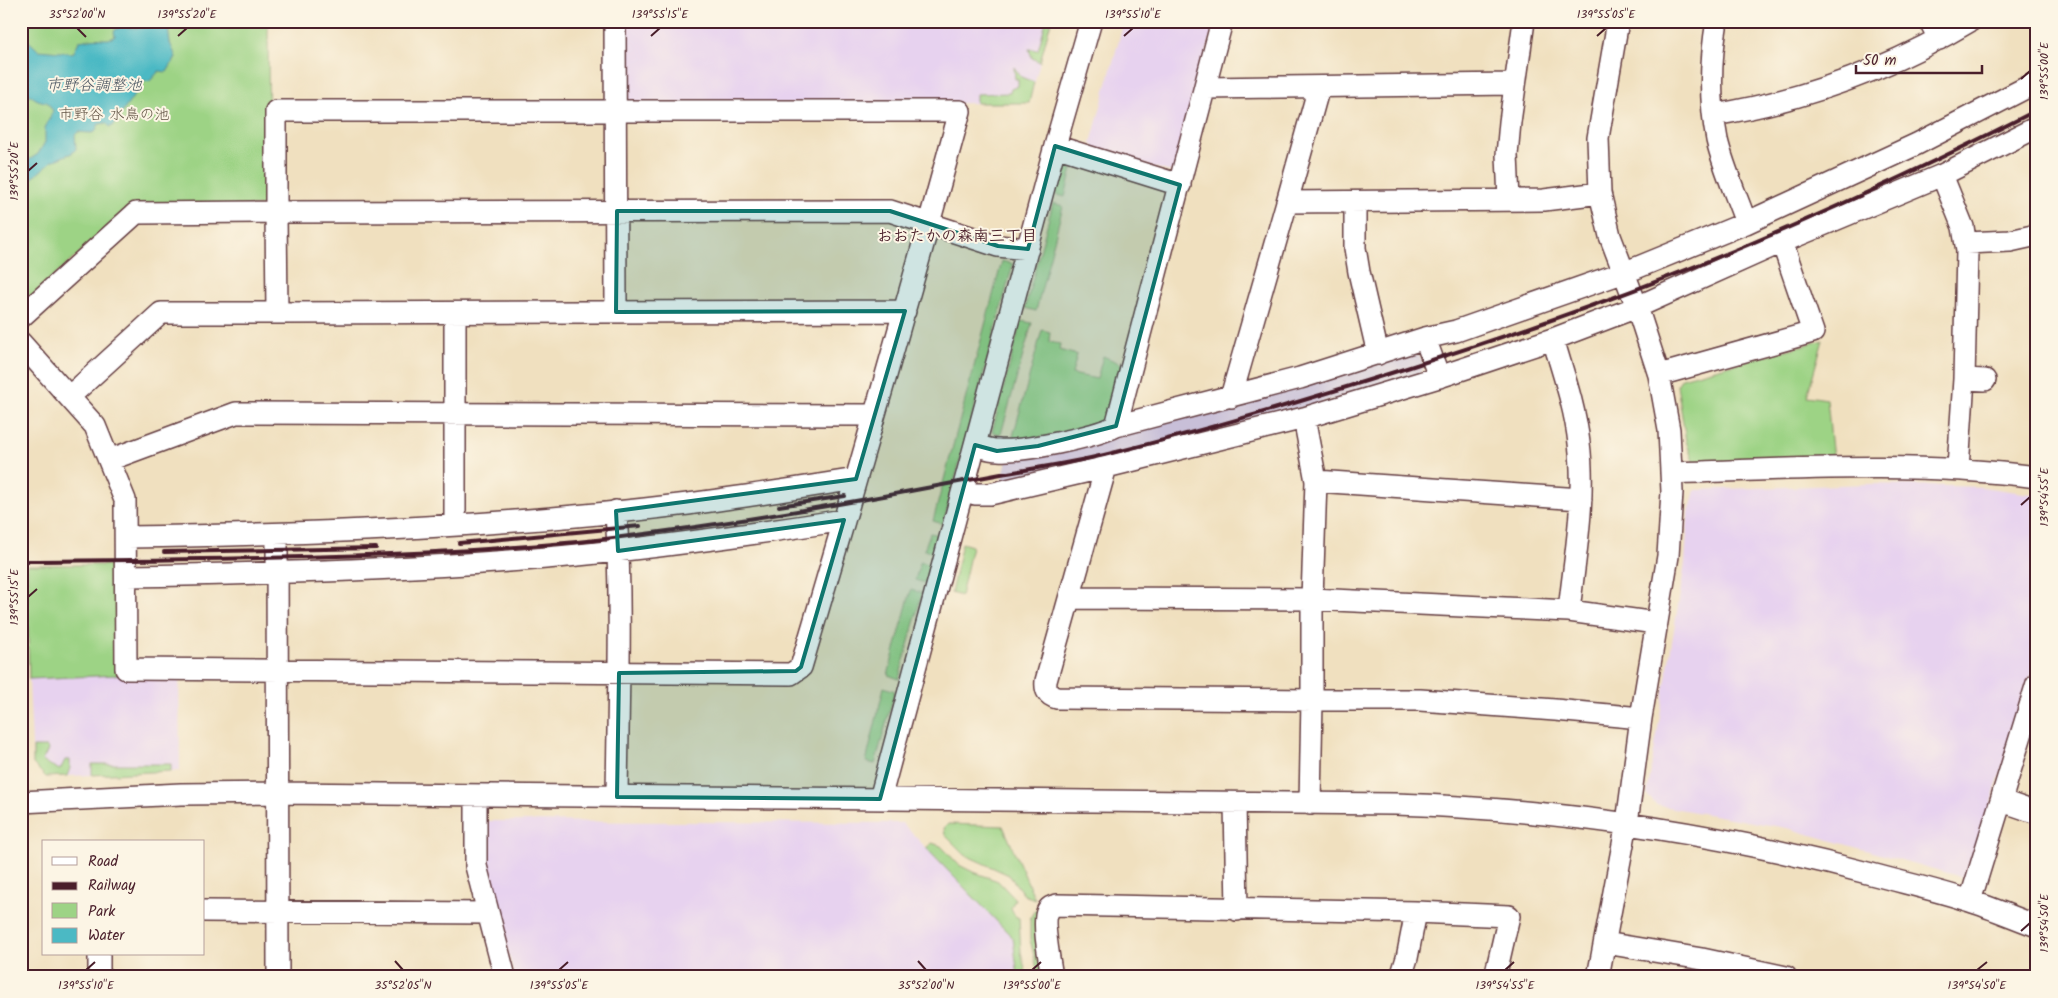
<svg xmlns="http://www.w3.org/2000/svg" width="2058" height="998" font-family="Kalam,'Klee One',sans-serif">
  <style>
    .built { fill: #e7d2ef }
    .industrial { fill: #c8bfd8 }
    .green { fill: #9dd385; stroke: #747958 }
    .water { fill: #4bb9c4; stroke: #4a6c78 }
    .lines { fill: none; stroke-linecap: round; stroke-linejoin: round }
    .minor-casing { stroke: #633c41; stroke-width: 24 }
    .minor { stroke: #fff; stroke-width: 21 }
    .rail { stroke: #4a1f2b; stroke-width: 4 }
    .marked { fill: #0f766e; fill-opacity: 0.2; stroke: #0f766e; stroke-width: 4; stroke-linejoin: round }
    .ticks { fill: none; stroke: #4a1f2b; stroke-width: 2 }
    .labels { text-anchor: middle; dominant-baseline: central; stroke-width: 4; stroke-linejoin: round; paint-order: stroke }
    .park-label { font-size: 15px; fill: #635546; stroke: #fcf5e5 }
    .water-label { font-size: 16px; font-style: italic; fill: #4a5561; stroke: #fcf5e5 }
    .neighbourhood-label { font-size: 16px; font-weight: bold; fill: #4a1f2b; stroke: #fcf5e5 }
    .neatline { fill: none; stroke: #4a1f2b; stroke-width: 2 }
    .ticks-label { font-size: 12px; text-anchor: middle; fill: #4a1f2b }
  </style>
  <rect width="100%" height="100%" fill="#fcf5e5"/>
  <filter id="ink" filterUnits="userSpaceOnUse"><feTurbulence type="fractalNoise" baseFrequency=".02" numOctaves="2"/><feDisplacementMap in="SourceGraphic" scale="10" xChannelSelector="R" yChannelSelector="G"/><feConvolveMatrix kernelMatrix="1 2 1 2 8 2 1 2 1" color-interpolation-filters="sRGB"/></filter>
  <filter id="wash" filterUnits="userSpaceOnUse"><feTurbulence type="fractalNoise" baseFrequency=".0096" numOctaves="4" result="noise"/><feDisplacementMap in="SourceGraphic" scale="20" xChannelSelector="R" yChannelSelector="G"/><feGaussianBlur stdDeviation="1.12" result="paint"/><feColorMatrix in="noise" values="0 0 0 0 0 0 0 0 0 0 0 0 0 0 0 0 0 1.4 0 .05"/><feComposite in="paint" operator="in"/></filter>
  <g filter="url(#wash)">
    <rect width="100%" height="100%" fill="#f0e0bf"/>
    <path class="built" d="M 623,21 L 1051,21 L 1029,103 L 628,104 L 623,99 Z
      M 1124,21 L 1215,21 L 1177,167 L 1170,172 L 1096,150 L 1091,143 Z
      M 1871,484 L 1982,487 L 2037,495 L 2037,655 L 1969,874 L 1962,877 L 1787,828 L 1656,805 L 1647,795 L 1685,563 L 1688,517 L 1695,490 Z
      M 118,675 L 179,676 L 180,771 L 46,777 L 33,764 L 29,679 Z
      M 487,821 L 902,823 L 1013,938 L 1018,977 L 515,977 L 485,874 Z"/>
    <path class="industrial" d="M 1411,352 L 1420,356 L 1424,366 L 1419,374 L 1385,386 L 1000,487 L 1008,456 Z"/>
    <path class="green" d="M 21,21 L 268,21 L 269,199 L 262,206 L 133,205 L 21,306 Z
      M 1046,21 L 1051,21 L 1040,62 L 1032,58 L 1029,49 L 1038,50 Z
      M 1014,67 L 1021,77 L 1034,82 L 1029,103 L 976,103 L 976,94 L 1010,93 L 1011,89 L 1018,86 L 1018,79 L 1015,79 Z
      M 1063,167 L 1072,169 L 1065,197 L 1055,194 Z
      M 1053,203 L 1063,206 L 1036,311 L 1025,308 Z
      M 1002,261 L 1013,264 L 943,524 L 933,521 Z
      M 1021,321 L 1032,323 L 1001,434 L 992,432 Z
      M 1042,330 L 1050,332 L 1049,342 L 1060,344 L 1059,350 L 1077,355 L 1072,374 L 1097,379 L 1103,356 L 1124,365 L 1111,416 L 1103,422 L 1043,437 L 1012,440 Z
      M 1823,340 L 1807,396 L 1827,399 L 1833,460 L 1694,464 L 1686,441 L 1677,385 L 1682,378 Z
      M 930,533 L 940,535 L 934,553 L 924,550 Z
      M 962,543 L 972,546 L 961,596 L 951,593 Z
      M 920,562 L 931,565 L 925,583 L 915,580 Z
      M 27,565 L 117,565 L 118,675 L 29,679 Z
      M 911,590 L 922,593 L 899,679 L 888,675 Z
      M 884,687 L 895,691 L 875,764 L 866,762 Z
      M 33,747 L 47,747 L 48,750 L 42,761 L 60,770 L 65,760 L 70,760 L 70,768 L 67,776 L 46,777 L 33,764 Z
      M 92,764 L 171,764 L 171,771 L 92,775 Z
      M 948,824 L 1003,826 L 1035,899 L 1024,895 L 1009,875 L 965,855 L 945,835 L 944,828 Z
      M 932,843 L 941,846 L 959,865 L 971,871 L 998,881 L 1015,899 L 1011,908 L 1015,916 L 1019,918 L 1021,952 L 1027,977 L 1018,977 L 1013,938 L 926,848 Z
      M 1035,910 L 1038,910 L 1044,977 L 1039,977 L 1030,939 L 1030,918 Z"/>
    <path class="water" d="M 161,24 L 168,28 L 170,43 L 176,57 L 167,72 L 159,71 L 150,81 L 141,82 L 138,84 L 137,91 L 113,126 L 110,127 L 106,123 L 99,124 L 95,132 L 91,133 L 78,132 L 75,135 L 76,149 L 72,153 L 52,161 L 21,188 L 21,159 L 29,160 L 38,154 L 45,142 L 45,128 L 53,111 L 47,102 C 33,101 33,94 24,93 L 22,96 L 21,107 L 21,34 L 38,50 L 71,53 L 74,52 L 79,41 C 83,41 87,39 91,39 C 100,37 108,42 115,36 L 114,31 L 120,27 L 141,28 Z"/>
  </g>
  <g filter="url(#ink)">
    <g class="lines">
      <defs>
        <path id="minor" d="M 615,21 L 616,312
          M 1222,21 L 1116,426 L 1300,378 L 1425,338 L 1456,331 L 1636,268 L 1746,223
          M 1717,21 C 1710,61 1709,99 1717,140 C 1723,166 1737,197 1746,223 L 1917,144 L 2037,82
          M 1930,21 L 1939,39
          M 1205,88 L 1514,84
          M 1714,115 C 1805,100 1890,69 1970,21
          M 1055,146 L 1180,185
          M 1942,175 L 1963,227 L 1967,251 L 1964,379 L 1958,468
          M 1509,200 L 1507,155 L 1510,122 L 1524,21
          M 1287,202 L 1319,87
          M 1355,202 L 1355,248 L 1359,272 L 1378,354
          M 1966,243 L 2010,241 L 2037,235
          M 277,313 L 905,311
          M 21,317 L 136,213 L 276,212 L 277,313 L 161,313 L 69,397 L 21,343
          M 1425,338 L 1439,377
          M 1553,339 L 1637,307 L 1782,242 L 1942,175 L 2037,127
          M 1659,375 L 1813,332 L 1782,242
          M 1964,379 L 1985,380
          M 69,397 L 95,426 L 125,500 L 126,669 L 791,674 L 801,667 C 856,482 909,297 960,111 L 276,111 L 276,212 L 890,211 L 998,246 L 1028,249
          M 1231,397 L 1287,202 L 1544,200 L 1600,193
          M 1304,418 L 1316,481 L 1312,599 L 1312,700 L 1420,700 L 1555,710 L 1641,718
          M 975,445 C 982,447 990,450 998,450 C 1023,452 1094,437 1116,426
          M 109,460 L 236,413 L 874,415
          M 1671,473 C 1793,469 1915,461 2037,477
          M 1316,481 L 1581,499
          M 964,491 L 976,494 L 990,494 L 1106,467
          M 616,511 C 622,606 618,702 617,797
          M 455,524 L 455,313
          M 277,535 L 278,977
          M 127,537 C 314,534 502,527 688,504 C 744,497 800,488 856,479
          M 126,576 C 249,574 372,571 496,562 C 612,554 728,538 844,520
          M 1070,598 L 1312,599 L 1569,611
          M 476,795 L 476,866 L 505,977
          M 880,799 L 1055,146 L 1091,21
          M 2002,801 L 2037,813
          M 21,802 L 181,794 L 278,793 L 1395,804 C 1558,809 1721,833 1879,876 C 1909,884 1940,891 1970,901 C 1992,908 2015,918 2037,926
          M 1235,803 L 1237,910
          M 1310,804 L 1312,700 L 1057,698 C 1048,696 1045,690 1046,681 L 1106,467 L 1304,418 L 1439,377 L 1553,339 C 1563,373 1575,407 1579,443 C 1586,498 1575,555 1569,611 L 1656,623
          M 1970,901 L 2037,683
          M 204,911 L 487,913
          M 1605,943 L 1702,959 L 1786,977
          M 99,977 L 99,954
          M 1052,977 C 1050,964 1042,921 1047,912 C 1049,907 1052,906 1057,905 L 1416,912 L 1509,916 L 1495,977
          M 1401,977 L 1407,958 L 1416,912
          M 1598,977 L 1627,823 L 1641,718 L 1668,556 L 1672,492 L 1669,430 L 1659,375 L 1637,307 L 1610,236 L 1600,193 L 1598,138 L 1618,21"/>
      </defs>
      <use href="#minor" class="minor-casing"/>
      <use href="#minor" class="minor"/>
      <path class="rail" d="M 779,506 L 845,496
        M 459,543 L 640,526
        M 164,552 L 376,548
        M 21,561 C 207,559 392,559 577,542 C 674,532 771,516 867,499 C 912,491 957,482 1001,474 C 1036,468 1071,463 1104,455 C 1207,430 1307,400 1407,368 C 1470,348 1533,327 1596,304 C 1746,250 1894,183 2037,110"/>
    </g>
  </g>
  <path class="marked" d="M 1055,146 L 1180,185 L 1116,426 L 1038,446 L 997,451 L 975,445 L 880,799 L 617,797 L 619,673 L 796,671 L 801,667 L 844,520 L 618,551 L 616,511 L 856,479 L 905,311 L 616,312 L 617,211 L 890,211 L 998,246 L 1028,249 Z"/>
  <path class="ticks" d="M 77,28 L 86,37M 178,36 L 187,28M 651,36 L 660,28M 1124,36 L 1133,28M 1597,36 L 1606,28M 2021,79 L 2030,71M 28,171 L 37,163M 2021,505 L 2030,497M 28,597 L 37,589M 2021,931 L 2030,923M 395,961 L 403,970M 918,961 L 926,970M 86,970 L 95,962M 559,970 L 568,962M 1032,970 L 1041,962M 1505,970 L 1514,962M 1977,970 L 1987,962"/>
  <g class="labels">
    <g class="park-label">
      <text x="114" y="115">市野谷 水鳥の池</text>
    </g>
    <g class="water-label">
      <text x="94" y="85">市野谷調整池</text>
    </g>
    <g class="neighbourhood-label">
      <text x="957" y="236">おおたかの森南三丁目</text>
    </g>
  </g>
  <rect width="2058" height="998" fill="none" stroke="#fcf5e5" stroke-width="55"/>
  <rect x="42" y="840" width="162" height="115" fill="#fcf5e5" stroke="#b59f9b"/>
  <rect x="52" y="857" width="25" height="8" fill="#ffffff" stroke="#b59f9b"/>
  <text x="88" y="866" font-size="15" fill="#4a1f2b">Road</text>
  <rect x="52" y="882" width="25" height="8" fill="#4a1f2b" stroke="#b59f9b"/>
  <text x="88" y="890" font-size="15" fill="#4a1f2b">Railway</text>
  <rect x="52" y="903" width="25" height="15" fill="#9dd385" stroke="#b59f9b"/>
  <text x="88" y="916" font-size="15" fill="#4a1f2b">Park</text>
  <rect x="52" y="928" width="25" height="15" fill="#4bb9c4" stroke="#b59f9b"/>
  <text x="88" y="940" font-size="15" fill="#4a1f2b">Water</text>
  <path d="M1856 65v8h126v-8" fill="none" stroke="#4a1f2b" stroke-width="2.5"/>
  <text x="1863" y="65" font-size="15" fill="#4a1f2b" stroke="#fcf5e5" stroke-width="4" paint-order="stroke">50 m</text>
  <rect x="28" y="28" width="2002" height="942" class="neatline"/>
  <g class="ticks-label">
    <text x="77" y="18">35°52'00"N</text>
    <text x="187" y="18">139°55'20"E</text>
    <text x="660" y="18">139°55'15"E</text>
    <text x="1133" y="18">139°55'10"E</text>
    <text x="1606" y="18">139°55'05"E</text>
    <text transform="translate(2044 71) rotate(-90)" y="4">139°55'00"E</text>
    <text transform="translate(14 171) rotate(-90)" y="4">139°55'20"E</text>
    <text transform="translate(2044 497) rotate(-90)" y="4">139°54'55"E</text>
    <text transform="translate(14 597) rotate(-90)" y="4">139°55'15"E</text>
    <text transform="translate(2044 923) rotate(-90)" y="4">139°54'50"E</text>
    <text x="86" y="989">139°55'10"E</text>
    <text x="403" y="989">35°52'05"N</text>
    <text x="559" y="989">139°55'05"E</text>
    <text x="926" y="989">35°52'00"N</text>
    <text x="1032" y="989">139°55'00"E</text>
    <text x="1505" y="989">139°54'55"E</text>
    <text x="1977" y="989">139°54'50"E</text>
  </g>
</svg>
